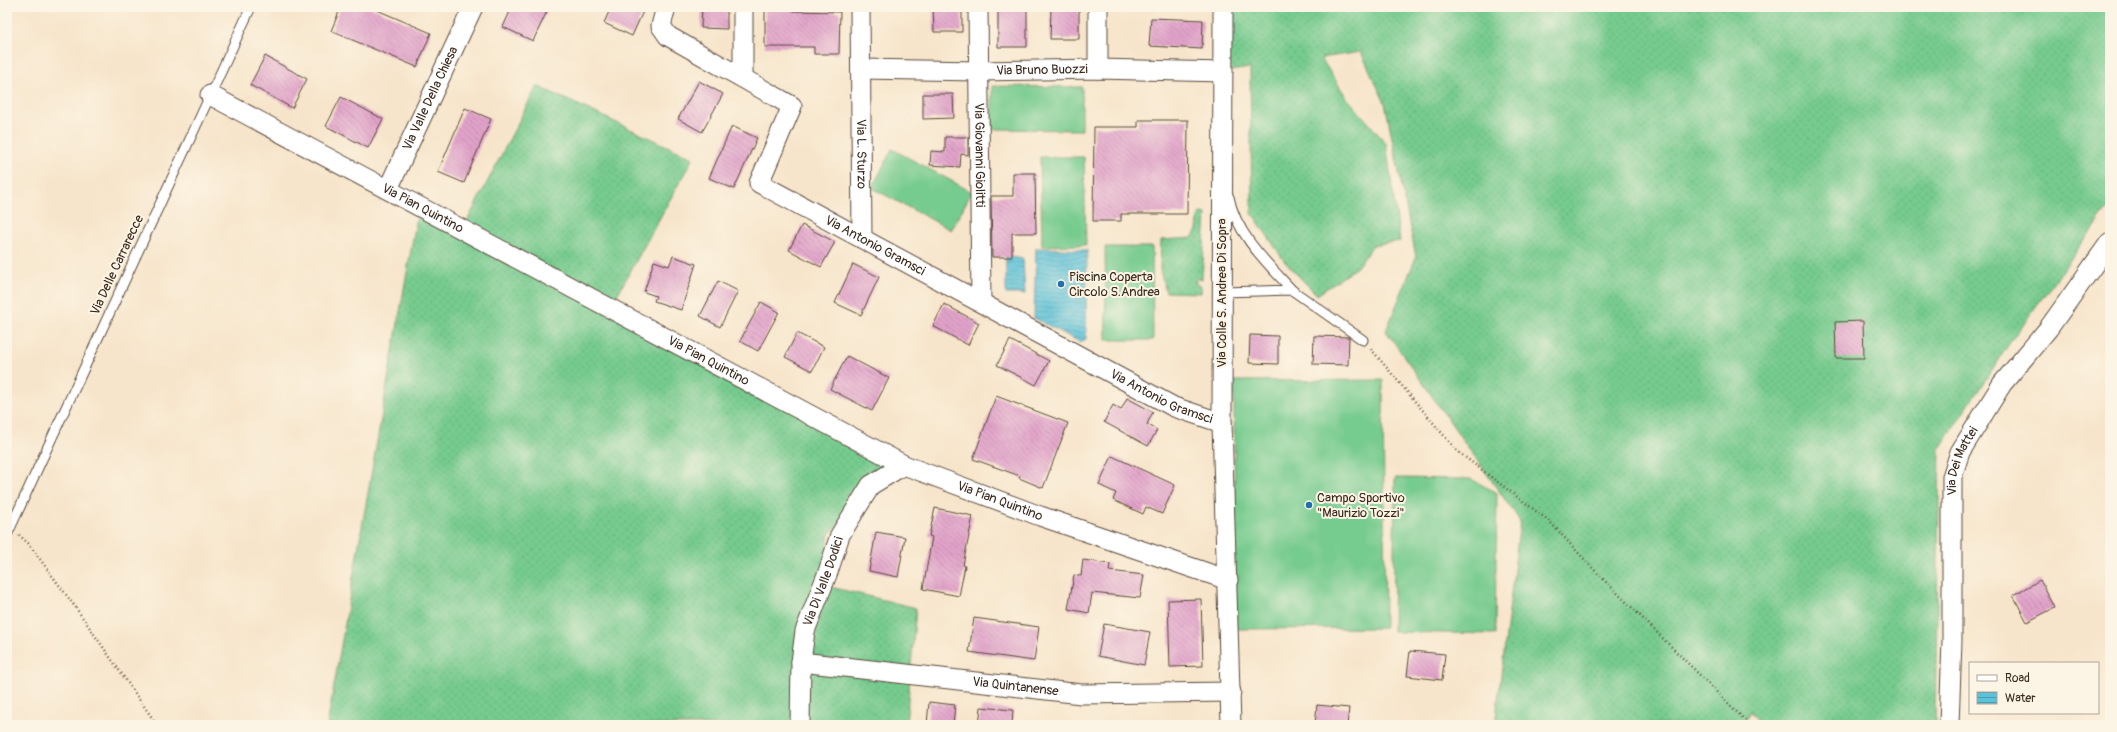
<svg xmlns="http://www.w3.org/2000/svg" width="2117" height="732" font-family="Pangolin,sans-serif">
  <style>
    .grass { fill: url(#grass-dots); stroke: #587a56 }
    .pitch { fill: #76cb8e; stroke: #587a56 }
    .water { fill: url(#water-rules); stroke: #4b767c }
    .building { fill: url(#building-back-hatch) }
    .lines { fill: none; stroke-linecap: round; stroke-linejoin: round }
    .service-casing { stroke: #574638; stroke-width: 11 }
    .minor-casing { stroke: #574638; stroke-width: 21 }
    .path { stroke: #574638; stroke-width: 2.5; stroke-dasharray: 1 3; stroke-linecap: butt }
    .service { stroke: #fff; stroke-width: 9 }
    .minor { stroke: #fff; stroke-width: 19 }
    .poi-dot { fill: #1f6fb2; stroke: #fcf5e5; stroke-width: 1.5 }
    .labels { text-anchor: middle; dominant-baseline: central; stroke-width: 4; stroke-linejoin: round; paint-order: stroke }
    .street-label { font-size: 13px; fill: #3b2a1e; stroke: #fcf5e5 }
    .poi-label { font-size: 13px; fill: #3b2a1e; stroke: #fcf5e5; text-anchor: start }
  </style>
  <defs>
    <pattern id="grass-dots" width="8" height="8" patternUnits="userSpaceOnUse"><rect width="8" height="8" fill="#76cb8e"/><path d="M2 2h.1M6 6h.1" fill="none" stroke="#67ae7a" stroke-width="1.8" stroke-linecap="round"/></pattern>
    <pattern id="water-rules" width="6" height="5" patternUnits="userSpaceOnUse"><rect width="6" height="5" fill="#5bc2d9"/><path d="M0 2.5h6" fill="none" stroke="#4c9eaf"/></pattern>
    <pattern id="building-back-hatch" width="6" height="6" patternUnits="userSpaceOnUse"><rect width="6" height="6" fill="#e2a3ca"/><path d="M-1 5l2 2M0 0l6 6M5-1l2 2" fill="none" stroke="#b885a3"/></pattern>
  </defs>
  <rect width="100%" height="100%" fill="#fcf5e5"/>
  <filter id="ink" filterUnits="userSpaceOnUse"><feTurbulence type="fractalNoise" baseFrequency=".025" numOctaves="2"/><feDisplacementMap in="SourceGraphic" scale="8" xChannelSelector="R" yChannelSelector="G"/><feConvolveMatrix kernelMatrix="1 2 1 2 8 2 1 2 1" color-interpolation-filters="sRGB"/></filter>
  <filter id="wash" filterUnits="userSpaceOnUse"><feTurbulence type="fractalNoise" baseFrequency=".012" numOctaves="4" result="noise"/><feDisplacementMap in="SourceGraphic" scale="16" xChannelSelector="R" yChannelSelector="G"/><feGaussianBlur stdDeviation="0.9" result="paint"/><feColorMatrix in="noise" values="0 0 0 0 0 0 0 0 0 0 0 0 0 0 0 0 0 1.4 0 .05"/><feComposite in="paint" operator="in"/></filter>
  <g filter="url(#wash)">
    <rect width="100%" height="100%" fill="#f7e5cb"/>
    <path class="grass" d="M 1223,7 L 2110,7 L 2110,205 L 2013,338 L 1940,448 L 1935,725 L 1761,725 L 1750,711 L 1743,725 L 1495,725 L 1520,521 L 1386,331 L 1416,257 L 1385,103 L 1361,52 L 1321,58 L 1347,98 L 1386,143 L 1400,241 L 1373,245 L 1357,267 L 1317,295 L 1285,262 L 1252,213 L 1250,68 L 1223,72 Z
      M 537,86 L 693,158 L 610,308 L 904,465 L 857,505 L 829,534 L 823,585 L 916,608 L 906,725 L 327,725 L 419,204 L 463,229 Z
      M 1202,213 L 1206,214 L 1202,279 L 1196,278 L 1196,285 L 1201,286 L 1201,293 L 1166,292 L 1160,270 L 1161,240 L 1192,238 L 1197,230 L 1199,214 Z"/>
    <path class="pitch" d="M 992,86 L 1082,87 L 1082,130 L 992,129 Z
      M 892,149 L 972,192 L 951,230 L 872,188 Z
      M 1040,157 L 1084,157 L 1086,245 L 1042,246 Z
      M 1105,247 L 1152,247 L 1153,340 L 1106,340 Z
      M 1383,380 L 1385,628 L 1235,629 L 1234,381 Z
      M 1395,478 L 1471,479 L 1497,493 L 1495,634 L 1393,632 Z"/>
    <path class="water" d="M 1036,248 L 1087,250 L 1086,339 L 1080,342 L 1034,318 Z
      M 1006,256 L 1023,259 L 1025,294 L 1006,294 Z"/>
    <g id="blocks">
      <path class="building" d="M 341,7 L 370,7 L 431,33 L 417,67 L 331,31 Z
        M 512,7 L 549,7 L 533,41 L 503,27 Z
        M 611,7 L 645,7 L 632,36 L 604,23 Z
        M 702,7 L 727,7 L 727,29 L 701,28 Z
        M 765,7 L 793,7 L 793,11 L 840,12 L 839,54 L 814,54 L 814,47 L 765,47 Z
        M 933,7 L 962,7 L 962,32 L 934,32 Z
        M 998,7 L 1027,7 L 1027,47 L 998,47 Z
        M 1051,7 L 1079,7 L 1079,39 L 1050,39 Z
        M 1151,18 L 1203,20 L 1202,49 L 1149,46 Z
        M 265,56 L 307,79 L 292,108 L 250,85 Z
        M 699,81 L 723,94 L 702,132 L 678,119 Z
        M 923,94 L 953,94 L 954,118 L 923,119 Z
        M 341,97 L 383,119 L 368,148 L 326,126 Z
        M 465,108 L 491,119 L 464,183 L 438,172 Z
        M 1138,120 L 1188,120 L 1187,214 L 1121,214 L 1121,221 L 1093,221 L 1094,127 L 1138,127 Z
        M 732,126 L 757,138 L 734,189 L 709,178 Z
        M 945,137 L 968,137 L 968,155 L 961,154 L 960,167 L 930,165 L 931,151 L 945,152 Z
        M 1013,173 L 1035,173 L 1036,233 L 1012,233 L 1012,257 L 992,257 L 991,196 L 1013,196 Z
        M 802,225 L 835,242 L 821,267 L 789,250 Z
        M 673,256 L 696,264 L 681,310 L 654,301 L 656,296 L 644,292 L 654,261 L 669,266 Z
        M 853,264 L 879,277 L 861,315 L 835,303 Z
        M 718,281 L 738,291 L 720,327 L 700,316 Z
        M 761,302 L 779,312 L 758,351 L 740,341 Z
        M 944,304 L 979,323 L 968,345 L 933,326 Z
        M 1863,321 L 1864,358 L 1836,358 L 1835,322 Z
        M 797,333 L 824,347 L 812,371 L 785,357 Z
        M 1250,335 L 1278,336 L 1278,364 L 1249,363 Z
        M 1314,336 L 1349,337 L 1348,365 L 1313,364 Z
        M 1010,340 L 1049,361 L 1036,385 L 997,365 Z
        M 847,356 L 889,378 L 872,411 L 830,389 Z
        M 996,396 L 1068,423 L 1043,488 L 1019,478 L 1020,476 L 973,459 Z
        M 1127,398 L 1153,412 L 1147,424 L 1157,430 L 1148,446 L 1104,422 L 1113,405 L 1121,410 Z
        M 1112,456 L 1175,485 L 1162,514 L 1146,507 L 1143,514 L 1113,500 L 1116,493 L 1099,485 Z
        M 935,508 L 973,516 L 963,565 L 965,566 L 959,596 L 923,589 L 932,537 L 929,536 Z
        M 876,532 L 905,537 L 898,577 L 869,571 Z
        M 1083,560 L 1110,564 L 1109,571 L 1144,575 L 1140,598 L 1092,593 L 1089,613 L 1068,609 L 1074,575 L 1081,576 Z
        M 2040,580 L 2054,608 L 2027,622 L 2013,595 Z
        M 1201,599 L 1203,666 L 1170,667 L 1168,600 Z
        M 974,618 L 1039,627 L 1034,661 L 969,652 Z
        M 1104,624 L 1150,632 L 1144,665 L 1098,656 Z
        M 1410,651 L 1445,654 L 1442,680 L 1407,676 Z
        M 929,702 L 955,705 L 953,725 L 927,725 Z
        M 1317,705 L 1349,708 L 1347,725 L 1315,725 Z
        M 981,707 L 1013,710 L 1012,725 L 979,725 Z"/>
    </g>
  </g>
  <g filter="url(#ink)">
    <use href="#blocks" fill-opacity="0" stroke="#574638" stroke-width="1"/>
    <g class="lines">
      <defs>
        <path id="service" d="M 1229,197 C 1236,234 1267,263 1292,290
          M 1222,292 L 1292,290 L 1363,340
          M 7,535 L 251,7"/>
        <g id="minor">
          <path id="s1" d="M 666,7 L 661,26 L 668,36 L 792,106 L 759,183 L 1174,407 L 1222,423"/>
          <path id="s2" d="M 860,7 L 862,238"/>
          <path id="s3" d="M 978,7 L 981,302"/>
          <path d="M 1098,7 L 1098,69"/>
          <path d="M 1223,7 L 1222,423 L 1231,725"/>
          <path id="s4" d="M 861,69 L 978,71 L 1098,69 L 1223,72"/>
          <path d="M 743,77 L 743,7"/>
          <path id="s5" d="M 210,95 L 904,465 L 1040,516 L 1228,580"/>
          <path id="s6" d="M 388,189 L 473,7"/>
          <path id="s7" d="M 801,662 L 1081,694 L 1231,692"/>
          <path id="s8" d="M 800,725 L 801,662 L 805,631 L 828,572 L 840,535 L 871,485 L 904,465"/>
          <path id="s9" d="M 1949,725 L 1952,641 L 1952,477 L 1960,452 L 2002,384 L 2048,329 L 2110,242"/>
        </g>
      </defs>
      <use href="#service" class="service-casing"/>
      <use href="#minor" class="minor-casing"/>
      <path class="path" d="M 1371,349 L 1457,451 L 1549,521 L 1597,573 L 1750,725
        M 19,535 L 28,543 L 76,608 L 157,725"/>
      <use href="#service" class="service"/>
      <use href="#minor" class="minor"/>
    </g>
  </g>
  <g class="poi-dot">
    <circle cx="1061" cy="284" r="4"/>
    <circle cx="1309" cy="505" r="4"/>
  </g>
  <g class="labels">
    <g class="street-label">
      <text stroke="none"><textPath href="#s4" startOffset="181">Via Bruno Buozzi</textPath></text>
      <text stroke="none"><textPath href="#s6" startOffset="100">Via Valle Della Chiesa</textPath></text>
      <text stroke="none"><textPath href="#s2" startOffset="147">Via L. Sturzo</textPath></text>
      <text stroke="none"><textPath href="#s3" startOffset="148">Via Giovanni Giolitti</textPath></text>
      <text stroke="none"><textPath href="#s5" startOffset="241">Via Pian Quintino</textPath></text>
      <text stroke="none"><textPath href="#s1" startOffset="390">Via Antonio Gramsci</textPath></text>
      <text transform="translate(117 265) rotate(-65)">Via Delle Carrarecce</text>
      <text transform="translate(1222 293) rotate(-90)">Via Colle S. Andrea Di Sopra</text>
      <text stroke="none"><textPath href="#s5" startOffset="565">Via Pian Quintino</textPath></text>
      <text stroke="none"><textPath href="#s1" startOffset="714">Via Antonio Gramsci</textPath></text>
      <text stroke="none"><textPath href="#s9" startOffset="266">Via Dei Mattei</textPath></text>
      <text stroke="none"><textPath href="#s5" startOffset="889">Via Pian Quintino</textPath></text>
      <text stroke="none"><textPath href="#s8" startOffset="147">Via Di Valle Dodici</textPath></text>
      <text stroke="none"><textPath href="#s7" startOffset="216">Via Quintanense</textPath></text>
    </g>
    <g class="poi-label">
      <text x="1069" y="277">Piscina Coperta<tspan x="1069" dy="15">Circolo S.Andrea</tspan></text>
      <text x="1317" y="498">Campo Sportivo<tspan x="1317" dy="15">"Maurizio Tozzi"</tspan></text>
    </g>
  </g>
  <rect width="2117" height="732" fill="none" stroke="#fcf5e5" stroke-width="24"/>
  <rect x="1969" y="662" width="130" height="52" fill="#fcf5e5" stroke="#afa495"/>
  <rect x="1977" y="675" width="20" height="6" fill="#ffffff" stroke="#afa495"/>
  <text x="2005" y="682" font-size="12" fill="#3b2a1e">Road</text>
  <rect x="1977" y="692" width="20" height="12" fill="url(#water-rules)" stroke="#afa495"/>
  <text x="2005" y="702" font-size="12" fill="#3b2a1e">Water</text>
</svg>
